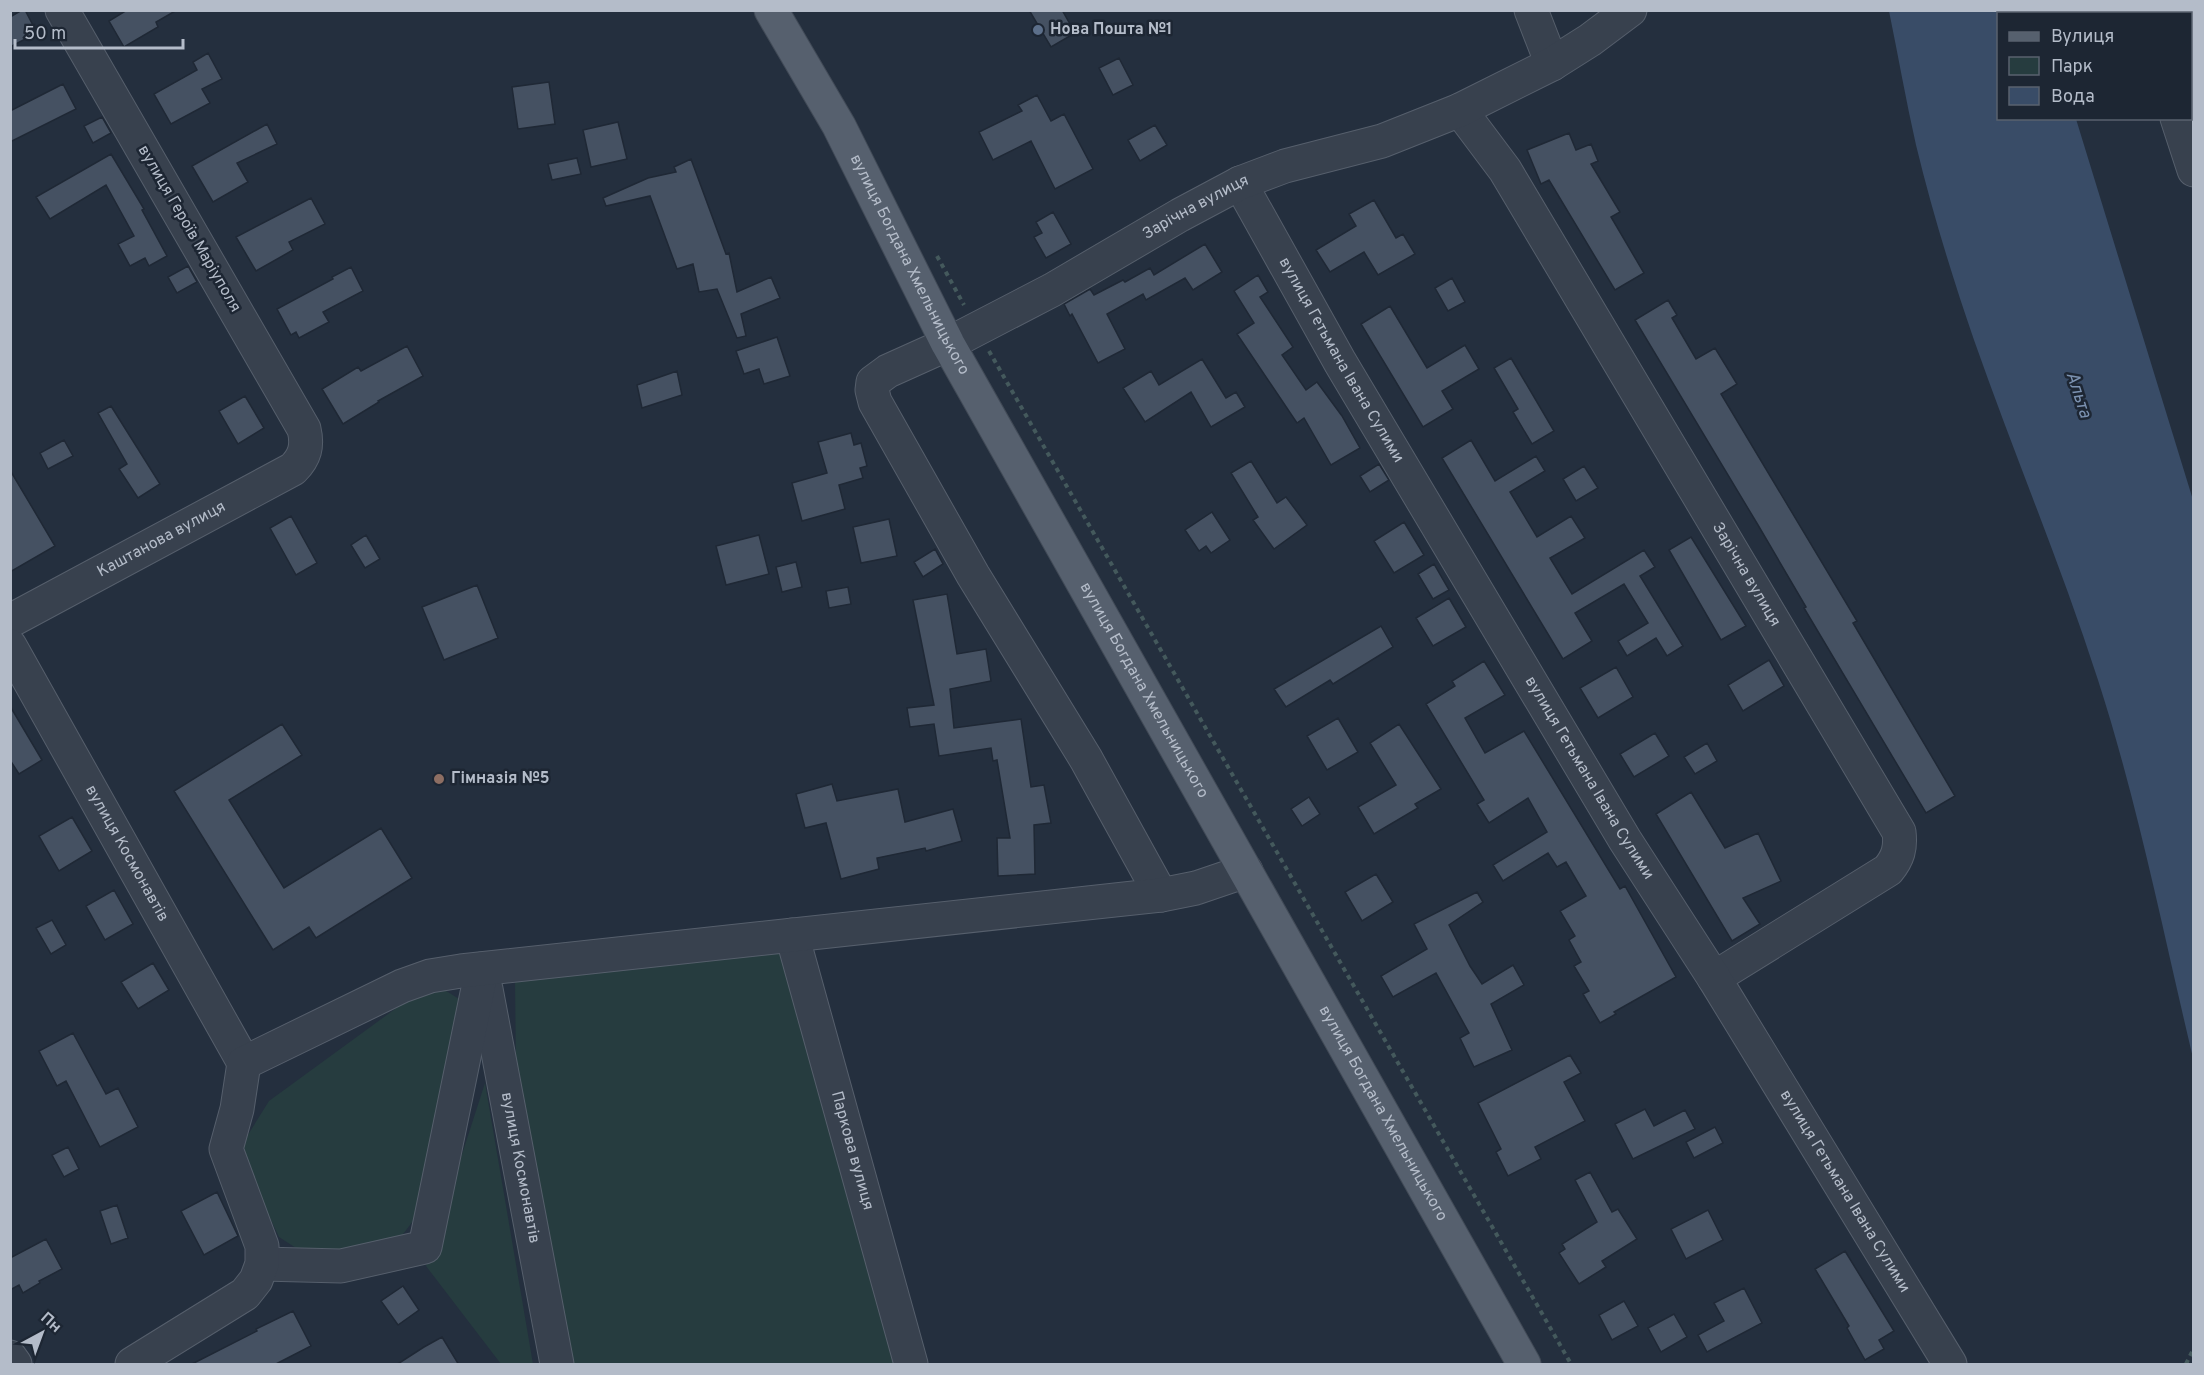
<svg xmlns="http://www.w3.org/2000/svg" width="2204" height="1375" font-family="Overpass,sans-serif">
  <style>
    .green { fill: #263c3f }
    .water { fill: #394c67 }
    .building { fill: #455162; stroke: #1f2835; stroke-width: 1.5 }
    .lines { fill: none; stroke-linecap: round; stroke-linejoin: round }
    .minor-casing { stroke: #565f6c; stroke-width: 35 }
    .major-casing { stroke: #414a57; stroke-width: 35 }
    .path { stroke: #44595c; stroke-width: 4; stroke-dasharray: 4.5 4.5; stroke-linecap: butt }
    .minor { stroke: #38414e; stroke-width: 33 }
    .major { stroke: #56606e; stroke-width: 33 }
    .service-dot { fill: #5c6f8a; stroke: #1d2633; stroke-width: 2 }
    .education-dot { fill: #8d6e63; stroke: #1d2633; stroke-width: 2 }
    .labels { text-anchor: middle; dominant-baseline: central; stroke-width: 5; stroke-linejoin: round; paint-order: stroke }
    .poi-label { font-size: 16px; font-weight: bold; fill: #b4bcc9; stroke: #1d2633; text-anchor: start }
    .street-label { font-size: 16px; fill: #b4bcc9; stroke: #1d2633 }
    .water-label { font-size: 18px; font-style: italic; fill: #7c92b1; stroke: #1d2633 }
  </style>
  <rect width="100%" height="100%" fill="#242f3e"/>
  <path class="green" d="M 779,950 L 894,1364 L 571,1364 L 516,1068 L 515,980 Z
    M 432,982 L 459,999 L 460,1037 L 413,1221 L 397,1242 L 310,1257 L 279,1237 L 258,1193 L 241,1146 L 269,1101 Z
    M 485,1083 L 533,1364 L 501,1364 L 426,1266 Z"/>
  <path class="water" d="M 1889,11 L 2049,11 L 2049,13 L 1998,14 L 1998,118 L 2076,119 L 2193,500 L 2193,1058 C 2163,932 2138,804 2098,680 C 2061,565 2014,454 1974,340 C 1952,276 1932,211 1916,145 C 1906,101 1898,55 1889,11 Z"/>
  <path class="building" d="M 22,10 L 25,10 L 37,33 L 10,47 L 10,17 Z
    M 127,10 L 177,10 L 156,22 L 158,27 L 124,47 L 109,21 Z
    M 1029,10 L 1062,10 L 1075,33 L 1051,47 Z
    M 208,53 L 222,79 L 202,89 L 210,103 L 171,124 L 154,94 L 197,70 L 193,62 Z
    M 1119,58 L 1133,85 L 1113,95 L 1099,68 Z
    M 549,82 L 555,124 L 518,129 L 512,87 Z
    M 63,84 L 76,109 L 10,142 L 10,111 Z
    M 1037,95 L 1051,121 L 1064,114 L 1093,169 L 1055,189 L 1031,141 L 993,160 L 979,132 L 1022,111 L 1018,105 Z
    M 102,117 L 111,133 L 93,143 L 84,126 Z
    M 618,122 L 627,159 L 591,167 L 583,130 Z
    M 267,124 L 277,144 L 237,163 L 248,182 L 213,202 L 192,166 Z
    M 1155,125 L 1167,145 L 1140,161 L 1128,140 Z
    M 1569,133 L 1576,150 L 1591,144 L 1598,161 L 1591,164 L 1620,212 L 1611,217 L 1644,273 L 1615,290 L 1549,180 L 1541,184 L 1527,150 Z
    M 111,154 L 144,209 L 142,210 L 167,256 L 149,266 L 145,258 L 130,266 L 118,244 L 134,236 L 106,185 L 50,219 L 36,197 Z
    M 577,158 L 581,174 L 552,180 L 548,164 Z
    M 691,159 L 726,254 L 729,253 L 737,292 L 771,277 L 780,298 L 741,314 L 746,336 L 737,338 L 717,289 L 699,292 L 693,264 L 677,269 L 650,196 L 606,206 L 603,198 L 648,178 L 676,172 L 674,167 Z
    M 311,198 L 325,224 L 289,242 L 293,250 L 256,271 L 236,237 Z
    M 1374,200 L 1396,238 L 1403,234 L 1415,254 L 1378,275 L 1364,252 L 1330,272 L 1316,250 L 1356,226 L 1349,214 Z
    M 1053,212 L 1071,244 L 1046,258 L 1034,237 L 1042,233 L 1036,222 Z
    M 1205,244 L 1222,272 L 1193,290 L 1185,278 L 1146,300 L 1143,294 L 1107,314 L 1125,349 L 1098,363 L 1072,314 L 1070,316 L 1064,304 L 1090,289 L 1094,295 L 1123,280 L 1125,282 L 1150,268 L 1154,275 Z
    M 188,266 L 197,282 L 177,293 L 168,277 Z
    M 351,267 L 363,291 L 323,312 L 329,322 L 299,338 L 296,332 L 291,335 L 277,309 L 333,279 L 332,277 Z
    M 1258,275 L 1268,292 L 1260,297 L 1293,347 L 1282,355 L 1306,390 L 1317,382 L 1342,416 L 1360,448 L 1331,465 L 1304,418 L 1297,423 L 1237,334 L 1254,323 L 1234,291 Z
    M 1452,278 L 1465,302 L 1448,311 L 1435,288 Z
    M 1668,300 L 1677,315 L 1672,318 L 1696,359 L 1715,348 L 1737,384 L 1721,394 L 1857,621 L 1853,623 L 1955,796 L 1926,813 L 1804,608 L 1806,607 L 1758,525 L 1635,320 Z
    M 1390,306 L 1427,368 L 1465,345 L 1479,369 L 1442,391 L 1453,409 L 1423,427 L 1361,324 Z
    M 777,337 L 790,376 L 764,384 L 759,369 L 744,374 L 736,351 Z
    M 407,346 L 423,376 L 378,401 L 379,402 L 343,424 L 322,389 L 358,367 L 361,371 Z
    M 1511,358 L 1554,431 L 1532,444 L 1513,412 L 1518,409 L 1494,368 Z
    M 1202,359 L 1226,398 L 1236,392 L 1245,407 L 1211,427 L 1191,392 L 1145,422 L 1123,388 L 1151,371 L 1159,385 Z
    M 677,371 L 682,395 L 642,408 L 637,385 Z
    M 245,396 L 264,428 L 238,444 L 219,411 Z
    M 111,406 L 160,484 L 138,498 L 119,469 L 127,464 L 98,413 Z
    M 851,433 L 854,445 L 861,443 L 867,466 L 860,468 L 863,478 L 839,485 L 845,509 L 802,521 L 792,483 L 827,473 L 818,442 Z
    M 64,440 L 73,456 L 48,469 L 40,453 Z
    M 1471,440 L 1495,481 L 1536,456 L 1545,471 L 1510,492 L 1537,537 L 1571,516 L 1585,538 L 1550,558 L 1572,594 L 1644,550 L 1655,567 L 1640,576 L 1683,646 L 1667,656 L 1656,638 L 1627,656 L 1618,641 L 1648,623 L 1624,584 L 1575,613 L 1592,641 L 1563,659 L 1442,458 Z
    M 1251,461 L 1277,503 L 1286,497 L 1307,525 L 1274,549 L 1253,520 L 1258,517 L 1231,473 Z
    M 1379,464 L 1389,480 L 1370,492 L 1360,476 Z
    M 1584,466 L 1598,488 L 1576,501 L 1563,479 Z
    M 10,470 L 55,546 L 10,572 Z
    M 1212,512 L 1230,540 L 1211,553 L 1206,546 L 1199,551 L 1185,530 Z
    M 291,516 L 317,563 L 296,575 L 270,528 Z
    M 889,519 L 897,556 L 861,563 L 853,527 Z
    M 1404,522 L 1424,555 L 1394,573 L 1374,541 Z
    M 366,535 L 380,559 L 365,568 L 351,545 Z
    M 759,535 L 769,574 L 726,585 L 716,546 Z
    M 1691,537 L 1746,626 L 1721,640 L 1669,550 Z
    M 935,549 L 943,564 L 923,577 L 914,562 Z
    M 796,562 L 802,587 L 782,592 L 776,567 Z
    M 1434,564 L 1449,590 L 1433,599 L 1418,574 Z
    M 477,585 L 498,638 L 444,660 L 422,607 Z
    M 848,587 L 851,604 L 829,608 L 826,591 Z
    M 947,594 L 957,654 L 986,649 L 991,681 L 950,689 L 954,728 L 1021,719 L 1031,787 L 1044,785 L 1051,823 L 1034,825 L 1035,874 L 998,876 L 997,838 L 1010,838 L 997,760 L 993,761 L 991,748 L 939,756 L 934,724 L 910,727 L 907,708 L 934,705 L 913,600 Z
    M 1449,598 L 1466,627 L 1433,646 L 1416,618 Z
    M 1381,626 L 1393,647 L 1333,684 L 1330,680 L 1286,707 L 1274,689 Z
    M 1769,660 L 1784,686 L 1743,711 L 1728,685 Z
    M 1484,661 L 1505,695 L 1465,718 L 1485,753 L 1524,731 L 1620,889 L 1625,886 L 1676,977 L 1614,1012 L 1616,1014 L 1600,1023 L 1583,994 L 1589,991 L 1574,966 L 1581,962 L 1569,940 L 1575,936 L 1560,911 L 1586,896 L 1566,862 L 1557,867 L 1548,853 L 1503,881 L 1493,865 L 1547,832 L 1528,798 L 1489,823 L 1477,804 L 1484,800 L 1426,704 L 1455,686 L 1452,681 Z
    M 1616,667 L 1633,697 L 1598,718 L 1580,688 Z
    M 10,706 L 42,760 L 19,774 L 10,760 Z
    M 1338,718 L 1358,752 L 1327,770 L 1307,736 Z
    M 282,724 L 302,755 L 229,800 L 284,888 L 381,828 L 412,878 L 316,938 L 309,927 L 273,950 L 174,791 Z
    M 1399,724 L 1441,789 L 1415,804 L 1418,808 L 1374,834 L 1358,807 L 1396,785 L 1370,743 Z
    M 1655,733 L 1669,756 L 1634,777 L 1620,754 Z
    M 1707,743 L 1717,761 L 1695,774 L 1684,757 Z
    M 832,784 L 837,801 L 898,789 L 905,822 L 953,809 L 962,841 L 926,851 L 925,848 L 877,858 L 879,869 L 841,879 L 826,823 L 805,828 L 796,794 Z
    M 1691,792 L 1725,848 L 1758,833 L 1781,881 L 1743,898 L 1760,924 L 1732,941 L 1656,814 Z
    M 1309,797 L 1320,814 L 1302,826 L 1291,809 Z
    M 72,817 L 92,851 L 59,871 L 39,836 Z
    M 1376,874 L 1393,902 L 1362,921 L 1345,892 Z
    M 114,890 L 133,924 L 105,940 L 86,906 Z
    M 1477,892 L 1483,902 L 1449,925 L 1470,966 L 1482,984 L 1513,965 L 1524,985 L 1491,1004 L 1512,1050 L 1474,1067 L 1460,1038 L 1469,1033 L 1436,973 L 1393,997 L 1381,976 L 1427,949 L 1414,924 Z
    M 52,920 L 66,945 L 51,954 L 36,928 Z
    M 153,963 L 169,990 L 138,1009 L 121,982 Z
    M 73,1033 L 106,1094 L 118,1088 L 138,1127 L 100,1147 L 66,1081 L 57,1086 L 39,1051 Z
    M 1570,1055 L 1581,1073 L 1564,1082 L 1585,1121 L 1535,1147 L 1541,1159 L 1508,1176 L 1496,1152 L 1501,1149 L 1478,1103 Z
    M 1645,1109 L 1654,1126 L 1685,1110 L 1695,1129 L 1633,1159 L 1615,1124 Z
    M 1715,1127 L 1723,1143 L 1694,1158 L 1686,1142 Z
    M 68,1147 L 79,1169 L 64,1177 L 52,1155 Z
    M 1590,1172 L 1612,1212 L 1618,1209 L 1637,1239 L 1602,1261 L 1606,1267 L 1579,1284 L 1559,1253 L 1565,1249 L 1562,1244 L 1597,1222 L 1575,1180 Z
    M 217,1192 L 238,1236 L 204,1255 L 181,1211 Z
    M 117,1205 L 128,1238 L 111,1244 L 100,1211 Z
    M 1708,1210 L 1723,1240 L 1686,1259 L 1671,1229 Z
    M 46,1239 L 62,1269 L 39,1281 L 40,1283 L 23,1293 L 19,1285 L 10,1290 L 10,1258 Z
    M 1845,1251 L 1894,1331 L 1879,1340 L 1884,1349 L 1865,1360 L 1847,1328 L 1849,1326 L 1815,1269 Z
    M 403,1286 L 419,1310 L 398,1325 L 381,1301 Z
    M 1744,1288 L 1762,1323 L 1707,1352 L 1698,1335 L 1724,1321 L 1714,1303 Z
    M 1624,1301 L 1638,1326 L 1612,1340 L 1599,1315 Z
    M 293,1311 L 311,1346 L 274,1365 L 190,1365 L 257,1331 L 256,1329 Z
    M 1674,1314 L 1687,1337 L 1661,1352 L 1648,1328 Z
    M 442,1337 L 459,1365 L 396,1365 L 424,1347 Z"/>
  <g class="lines">
    <defs>
      <g id="minor">
        <path d="M 1531,10 L 1552,64"/>
        <path d="M 2152,14 L 2152,10"/>
        <path id="s1" d="M 1460,110 L 1505,170 L 1899,832 C 1901,848 1898,858 1888,870 L 1714,978"/>
        <path d="M 2177,118 L 2194,170"/>
        <path id="s2" d="M 1240,183 L 1340,362 L 1625,840 L 1714,978 L 1950,1364"/>
        <path id="s3" d="M 10,621 L 293,469 C 305,457 308,446 304,429 L 62,10"/>
        <path id="s4" d="M 10,646 L 244,1063"/>
        <path id="s5" d="M 1161,895 L 1086,759 L 973,575 L 875,402 L 872,390 L 873,382 L 888,371 L 948,344 L 1052,290 L 1180,215 L 1240,183 L 1285,166 L 1382,141 L 1460,110 L 1552,64 L 1590,40 L 1630,10"/>
        <path id="s6" d="M 792,935 L 911,1364"/>
        <path id="s7" d="M 486,989 L 557,1364"/>
        <path d="M 262,1264 L 341,1266 L 425,1247 L 482,969"/>
        <path d="M 10,1357 L 15,1364"/>
        <path d="M 132,1364 L 245,1294 L 256,1280 L 262,1264 L 262,1246 L 226,1149 L 237,1109 L 244,1063 L 402,986 L 430,976 L 461,971 L 1161,895 L 1196,888 L 1246,871"/>
      </g>
      <g id="major">
        <path id="s8" d="M 771,10 L 839,126 L 948,344 L 1524,1364"/>
      </g>
    </defs>
    <use href="#minor" class="minor-casing"/>
    <use href="#major" class="major-casing"/>
    <path class="path" d="M 937,256 L 964,305
      M 989,351 L 1571,1364
      M 2186,1364 L 2194,1348"/>
    <use href="#minor" class="minor"/>
    <use href="#major" class="major"/>
  </g>
  <circle class="service-dot" cx="1038" cy="30" r="6"/>
  <circle class="education-dot" cx="439" cy="779" r="6"/>
  <g class="labels">
    <g class="poi-label">
      <text x="1050" y="30">Нова Пошта №1</text>
      <text x="451" y="779">Гімназія №5</text>
    </g>
    <g class="street-label">
      <text stroke="none"><textPath href="#s5" startOffset="958">Зарічна вулиця</textPath></text>
      <text transform="translate(189 229) rotate(60)">вулиця Героїв Маріуполя</text>
      <text stroke="none"><textPath href="#s8" startOffset="290">вулиця Богдана Хмельницького</textPath></text>
      <text stroke="none"><textPath href="#s2" startOffset="204">вулиця Гетьмана Івана Сулими</textPath></text>
      <text stroke="none"><textPath href="#s3" startOffset="172">Каштанова вулиця</textPath></text>
      <text stroke="none"><textPath href="#s1" startOffset="546">Зарічна вулиця</textPath></text>
      <text stroke="none"><textPath href="#s8" startOffset="776">вулиця Богдана Хмельницького</textPath></text>
      <text stroke="none"><textPath href="#s2" startOffset="690">вулиця Гетьмана Івана Сулими</textPath></text>
      <text stroke="none"><textPath href="#s4" startOffset="238">вулиця Космонавтів</textPath></text>
      <text stroke="none"><textPath href="#s8" startOffset="1262">вулиця Богдана Хмельницького</textPath></text>
      <text stroke="none"><textPath href="#s6" startOffset="224">Паркова вулиця</textPath></text>
      <text stroke="none"><textPath href="#s7" startOffset="182">вулиця Космонавтів</textPath></text>
      <text stroke="none"><textPath href="#s2" startOffset="1176">вулиця Гетьмана Івана Сулими</textPath></text>
    </g>
    <g class="water-label">
      <text transform="translate(2078 395) rotate(72)">Альта</text>
    </g>
  </g>
  <rect width="2204" height="1375" fill="none" stroke="#b4bcc9" stroke-width="24"/>
  <rect x="1997" y="12" width="195" height="108" fill="#1d2633" stroke="#59626f" stroke-width="1.5"/>
  <rect x="2009" y="32" width="30" height="9" fill="#56606e" stroke="#59626f" stroke-width="1.5"/>
  <text x="2051" y="42" font-size="18" fill="#b4bcc9">Вулиця</text>
  <rect x="2009" y="57" width="30" height="18" fill="#263c3f" stroke="#59626f" stroke-width="1.5"/>
  <text x="2051" y="72" font-size="18" fill="#b4bcc9">Парк</text>
  <rect x="2009" y="87" width="30" height="18" fill="#394c67" stroke="#59626f" stroke-width="1.5"/>
  <text x="2051" y="102" font-size="18" fill="#b4bcc9">Вода</text>
  <g transform="translate(42 1333) rotate(41)" stroke="#1d2633" stroke-width="4.5" paint-order="stroke">
  <path d="M0-4.5L10 22L0 15L-10 22Z" fill="#b4bcc9"/>
  <text y="-9" font-size="16" font-weight="bold" text-anchor="middle" fill="#b4bcc9">Пн</text>
  </g>
  <path d="M15 39v9h168v-9" fill="none" stroke="#b4bcc9" stroke-width="3"/>
  <text x="24" y="39" font-size="18" fill="#b4bcc9" stroke="#1d2633" stroke-width="4.5" paint-order="stroke">50 m</text>
</svg>
